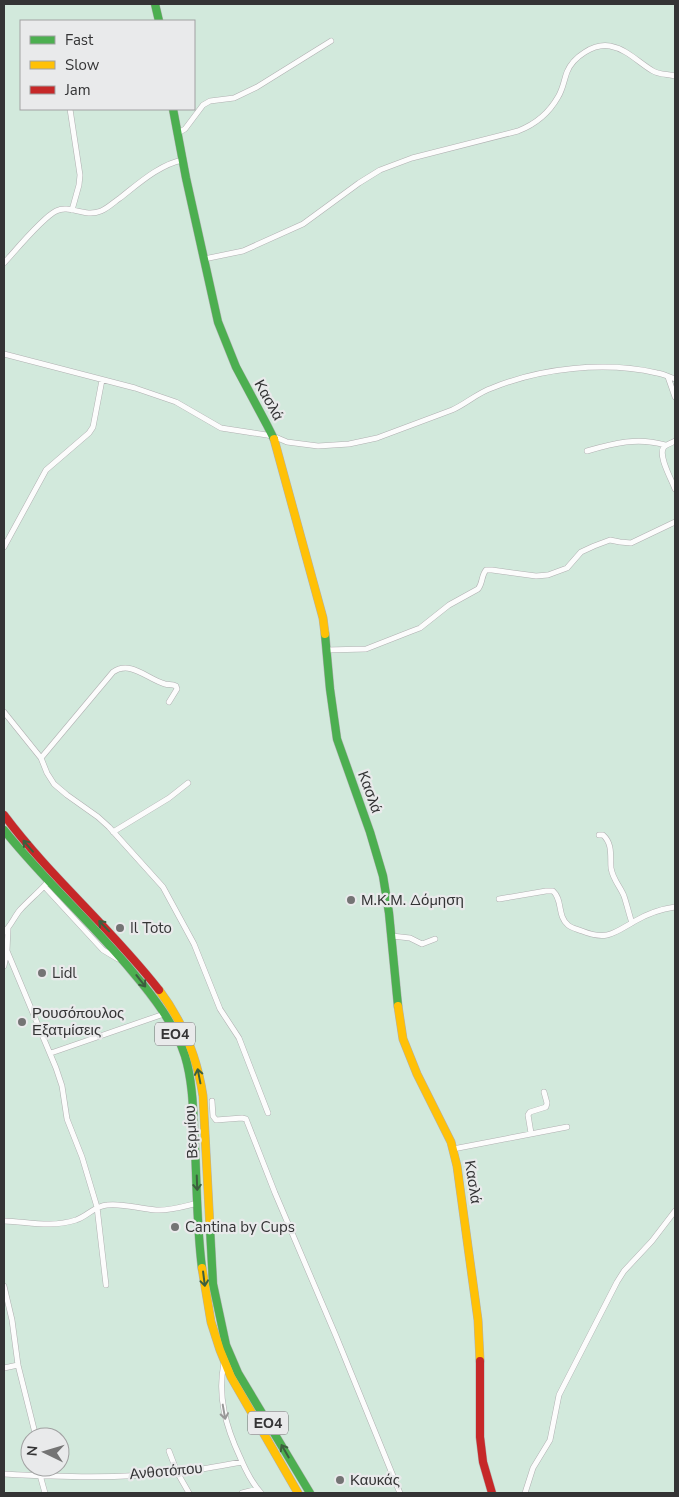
<svg xmlns="http://www.w3.org/2000/svg" width="679" height="1497" font-family="'Nunito Sans',sans-serif">
  <style>
    .green { fill: #d2e9dc; fill-rule: evenodd }
    .lines { fill: none; stroke-linecap: round; stroke-linejoin: round }
    .street-casing { stroke: #b0b0b1; stroke-width: 6 }
    .fast-casing { stroke: #b0b0b1; stroke-width: 9 }
    .slow-casing { stroke: #b0b0b1; stroke-width: 9 }
    .jam-casing { stroke: #b0b0b1; stroke-width: 9 }
    .street { stroke: #fcfcfc; stroke-width: 5 }
    .fast { stroke: #4caf50; stroke-width: 8 }
    .slow { stroke: #ffc107; stroke-width: 8 }
    .jam { stroke: #c62828; stroke-width: 8 }
    .oneway { stroke: #3c5f3e }
    .oneway2 { stroke: #989898 }
    .poi-dot { fill: #747474; stroke: #e9eaeb; stroke-width: 2 }
    .labels { text-anchor: middle; dominant-baseline: central; stroke-width: 4.5; stroke-linejoin: round; paint-order: stroke }
    .shield { fill: #e9eaeb; stroke: #6a6b6c; stroke-width: 1 }
    .shield-label { font-size: 14px; font-weight: bold; fill: #343435 }
    .street-label { font-size: 15px; fill: #343435; stroke: #e9eaeb }
    .poi-label { font-size: 15px; fill: #343435; stroke: #e9eaeb; text-anchor: start }
  </style>
  <rect width="100%" height="100%" fill="#eaeaea"/>
  <path class="green" d="M 4,4 L 675,4 L 675,1493 L 4,1493 ZM 21,21 L 194,21 L 194,109 L 21,109 ZM 30,1437 L 60,1437 L 60,1467 L 30,1467 Z"/>
  <g class="lines">
    <defs>
      <path id="street" d="M 70,109 L 80,175 L 79,185 L 72,210
        M 178,133 L 185,129 L 203,105 L 210,101 L 234,98 L 257,87 L 331,41
        M 204,259 L 243,251 L 303,224 L 359,183 L 380,170 L 412,158 L 518,131 C 536,124 549,113 558,97 C 563,89 564,80 567,72 C 573,57 594,43 610,46 C 627,49 639,63 653,71 C 660,75 668,74 675,76
        M 4,263 C 16,250 42,218 56,211 C 70,204 84,218 101,211 C 108,208 114,202 120,198 C 138,184 160,164 183,160
        M 4,354 L 135,388 L 176,402 L 221,428 L 273,436 L 287,442 L 318,446 L 349,444 L 377,438 L 452,410 C 466,404 477,393 492,388 C 541,368 605,361 657,373 C 664,374 669,377 675,379
        M 668,377 L 675,397
        M 675,441 C 672,443 667,444 664,447 C 657,455 672,480 675,489
        M 587,451 C 614,443 638,437 665,445
        M 4,547 L 46,470 L 89,433 L 93,427 L 102,380
        M 327,650 L 366,649 L 412,631 L 420,628 L 449,605 L 478,589 C 483,583 481,576 486,570 L 492,570 L 536,576 L 548,575 L 567,568 L 581,552 L 594,546 L 610,540 L 620,542 L 631,543 L 675,522
        M 4,712 L 41,758 L 47,773 L 54,784 L 67,795 L 98,817 L 109,827 L 163,887 L 194,944 L 220,1009 L 239,1038 L 268,1113
        M 41,758 L 113,672 C 131,660 147,679 165,684 C 169,685 172,684 176,686 L 177,689 L 169,702
        M 113,832 L 169,798 L 188,783
        M 599,835 L 603,835 C 613,844 610,856 611,868 C 613,880 620,886 624,896 C 627,905 629,914 632,923
        M 44,886 L 103,950 L 118,959
        M 499,899 L 546,891 L 553,891 C 563,900 557,916 568,925 C 571,928 577,929 582,931 C 607,941 614,933 635,921 C 647,914 661,909 675,907
        M 8,928 L 7,951 L 56,1068 L 62,1086 L 67,1119 L 82,1157 L 97,1207 L 106,1285
        M 4,932 C 11,926 14,917 20,910 C 28,901 38,893 46,884
        M 392,936 L 410,938 L 422,944 L 435,939
        M 4,966 L 7,951
        M 51,1053 L 164,1014
        M 212,1101 L 213,1116 L 216,1120 L 242,1118 L 246,1119 L 275,1193 L 336,1336 L 400,1493
        M 531,1133 L 528,1115 L 530,1112 L 546,1107 L 547,1103 L 544,1092
        M 453,1149 L 567,1127
        M 4,1221 C 30,1222 50,1228 76,1220 C 88,1216 94,1206 107,1205 C 124,1203 139,1209 156,1210 C 170,1211 185,1206 198,1203
        M 4,1286 L 12,1320 L 18,1365 L 36,1437
        M 224,1363 C 217,1396 226,1427 240,1457 C 245,1469 252,1483 261,1493
        M 4,1368 L 18,1365
        M 169,1451 L 177,1472 L 189,1493
        M 44,1467 L 40,1475 L 45,1493
        M 4,1474 C 60,1477 121,1479 177,1472 C 199,1470 221,1466 242,1462
        M 242,1493 L 257,1489
        M 525,1493 L 533,1468 L 550,1440 L 559,1395 L 617,1282 L 624,1271 L 652,1241 L 675,1211"/>
      <path id="fast" d="M 155,4 L 159,21
        M 173,109 L 186,178 L 218,322 L 236,367 L 267,425 L 274,439
        M 325,634 L 330,689 L 337,739 L 370,832 L 383,876 L 389,913 L 398,1006
        M 4,830 C 43,879 91,922 131,970 C 153,996 175,1024 185,1056 C 192,1079 193,1104 194,1128 C 197,1174 196,1221 202,1268
        M 210,1228 L 213,1284 L 226,1345 L 238,1373 L 310,1493"/>
      <path id="slow" d="M 274,439 L 323,618 L 325,634
        M 159,990 C 183,1022 197,1056 203,1096 L 210,1228
        M 398,1006 L 403,1039 L 417,1074 L 451,1142 L 457,1166 L 478,1320 L 480,1361
        M 202,1268 L 211,1322 L 220,1350 L 231,1377 L 298,1493"/>
      <path id="jam" d="M 4,815 C 51,878 111,928 159,990
        M 480,1361 L 480,1437 L 483,1462 L 492,1493"/>
    </defs>
    <use href="#street" class="street-casing"/>
    <use href="#fast" class="fast-casing"/>
    <use href="#slow" class="slow-casing"/>
    <use href="#jam" class="jam-casing"/>
    <use href="#street" class="street"/>
    <use href="#fast" class="fast"/>
    <use href="#slow" class="slow"/>
    <use href="#jam" class="jam"/>
  </g>
  <defs><path id="oneway-shaft" d="M-6 0H5M1.5-3L5.5 0L1.5 3" fill="none" stroke-width="1.6" stroke-linecap="round" stroke-linejoin="round" transform="scale(1.25)"/></defs>
  <g class="oneway">
    <use href="#oneway-shaft" transform="translate(28 846) rotate(-131)"/>
    <use href="#oneway-shaft" transform="translate(104 926) rotate(-134)"/>
    <use href="#oneway-shaft" transform="translate(141 981) rotate(52)"/>
    <use href="#oneway-shaft" transform="translate(199 1076) rotate(-101)"/>
    <use href="#oneway-shaft" transform="translate(197 1183) rotate(88)"/>
    <use href="#oneway-shaft" transform="translate(204 1279) rotate(83)"/>
    <use href="#oneway-shaft" transform="translate(285 1451) rotate(-120)"/>
  </g>
  <use class="oneway2" href="#oneway-shaft" transform="translate(224 1412) rotate(80)"/>
  <g class="poi-dot">
    <circle cx="351" cy="900" r="5"/>
    <circle cx="120" cy="928" r="5"/>
    <circle cx="42" cy="973" r="5"/>
    <circle cx="22" cy="1022" r="5"/>
    <circle cx="175" cy="1227" r="5"/>
    <circle cx="340" cy="1480" r="5"/>
  </g>
  <g class="labels">
    <g class="shield">
      <rect x="155" y="1022.5" width="40" height="23" rx="4"/>
      <rect x="248" y="1411.5" width="40" height="23" rx="4"/>
    </g>
    <g class="shield-label">
      <text x="175" y="1034">ΕΟ4</text>
      <text x="268" y="1423">ΕΟ4</text>
    </g>
    <g class="street-label">
      <text transform="translate(269 400) rotate(61)">Κασλά</text>
      <text transform="translate(370 792) rotate(70)">Κασλά</text>
      <text transform="translate(191 1132) rotate(-93)">Βερμίου</text>
      <text transform="translate(473 1182) rotate(81)">Κασλά</text>
      <text transform="translate(166 1471) rotate(-5)">Ανθοτόπου</text>
    </g>
    <g class="poi-label">
      <text x="361" y="900">Μ.Κ.Μ. Δόμηση</text>
      <text x="130" y="928">Il Toto</text>
      <text x="52" y="973">Lidl</text>
      <text x="32" y="1013">Ρουσόπουλος<tspan x="32" dy="17">Εξατμίσεις</tspan></text>
      <text x="185" y="1227">Cantina by Cups</text>
      <text x="350" y="1480">Καυκάς</text>
    </g>
  </g>
  <rect width="679" height="1497" fill="none" stroke="#343435" stroke-width="10"/>
  <rect x="20" y="20" width="175" height="90" fill="#e9eaeb" stroke="#a1a1a2"/>
  <rect x="30" y="36" width="25" height="8" fill="#4caf50" stroke="#a1a1a2"/>
  <text x="65" y="45" font-size="15" fill="#343435">Fast</text>
  <rect x="30" y="61" width="25" height="8" fill="#ffc107" stroke="#a1a1a2"/>
  <text x="65" y="70" font-size="15" fill="#343435">Slow</text>
  <rect x="30" y="86" width="25" height="8" fill="#c62828" stroke="#a1a1a2"/>
  <text x="65" y="95" font-size="15" fill="#343435">Jam</text>
  <g transform="translate(45 1452) rotate(275)"><circle r="24" fill="#e9eaeb" stroke="#a1a1a2"/>
  <path d="M0-4L9 19L0 12L-9 19Z" fill="#747474"/>
  <text y="-8" font-size="14" font-weight="bold" text-anchor="middle" fill="#343435">N</text>
  </g>
</svg>
